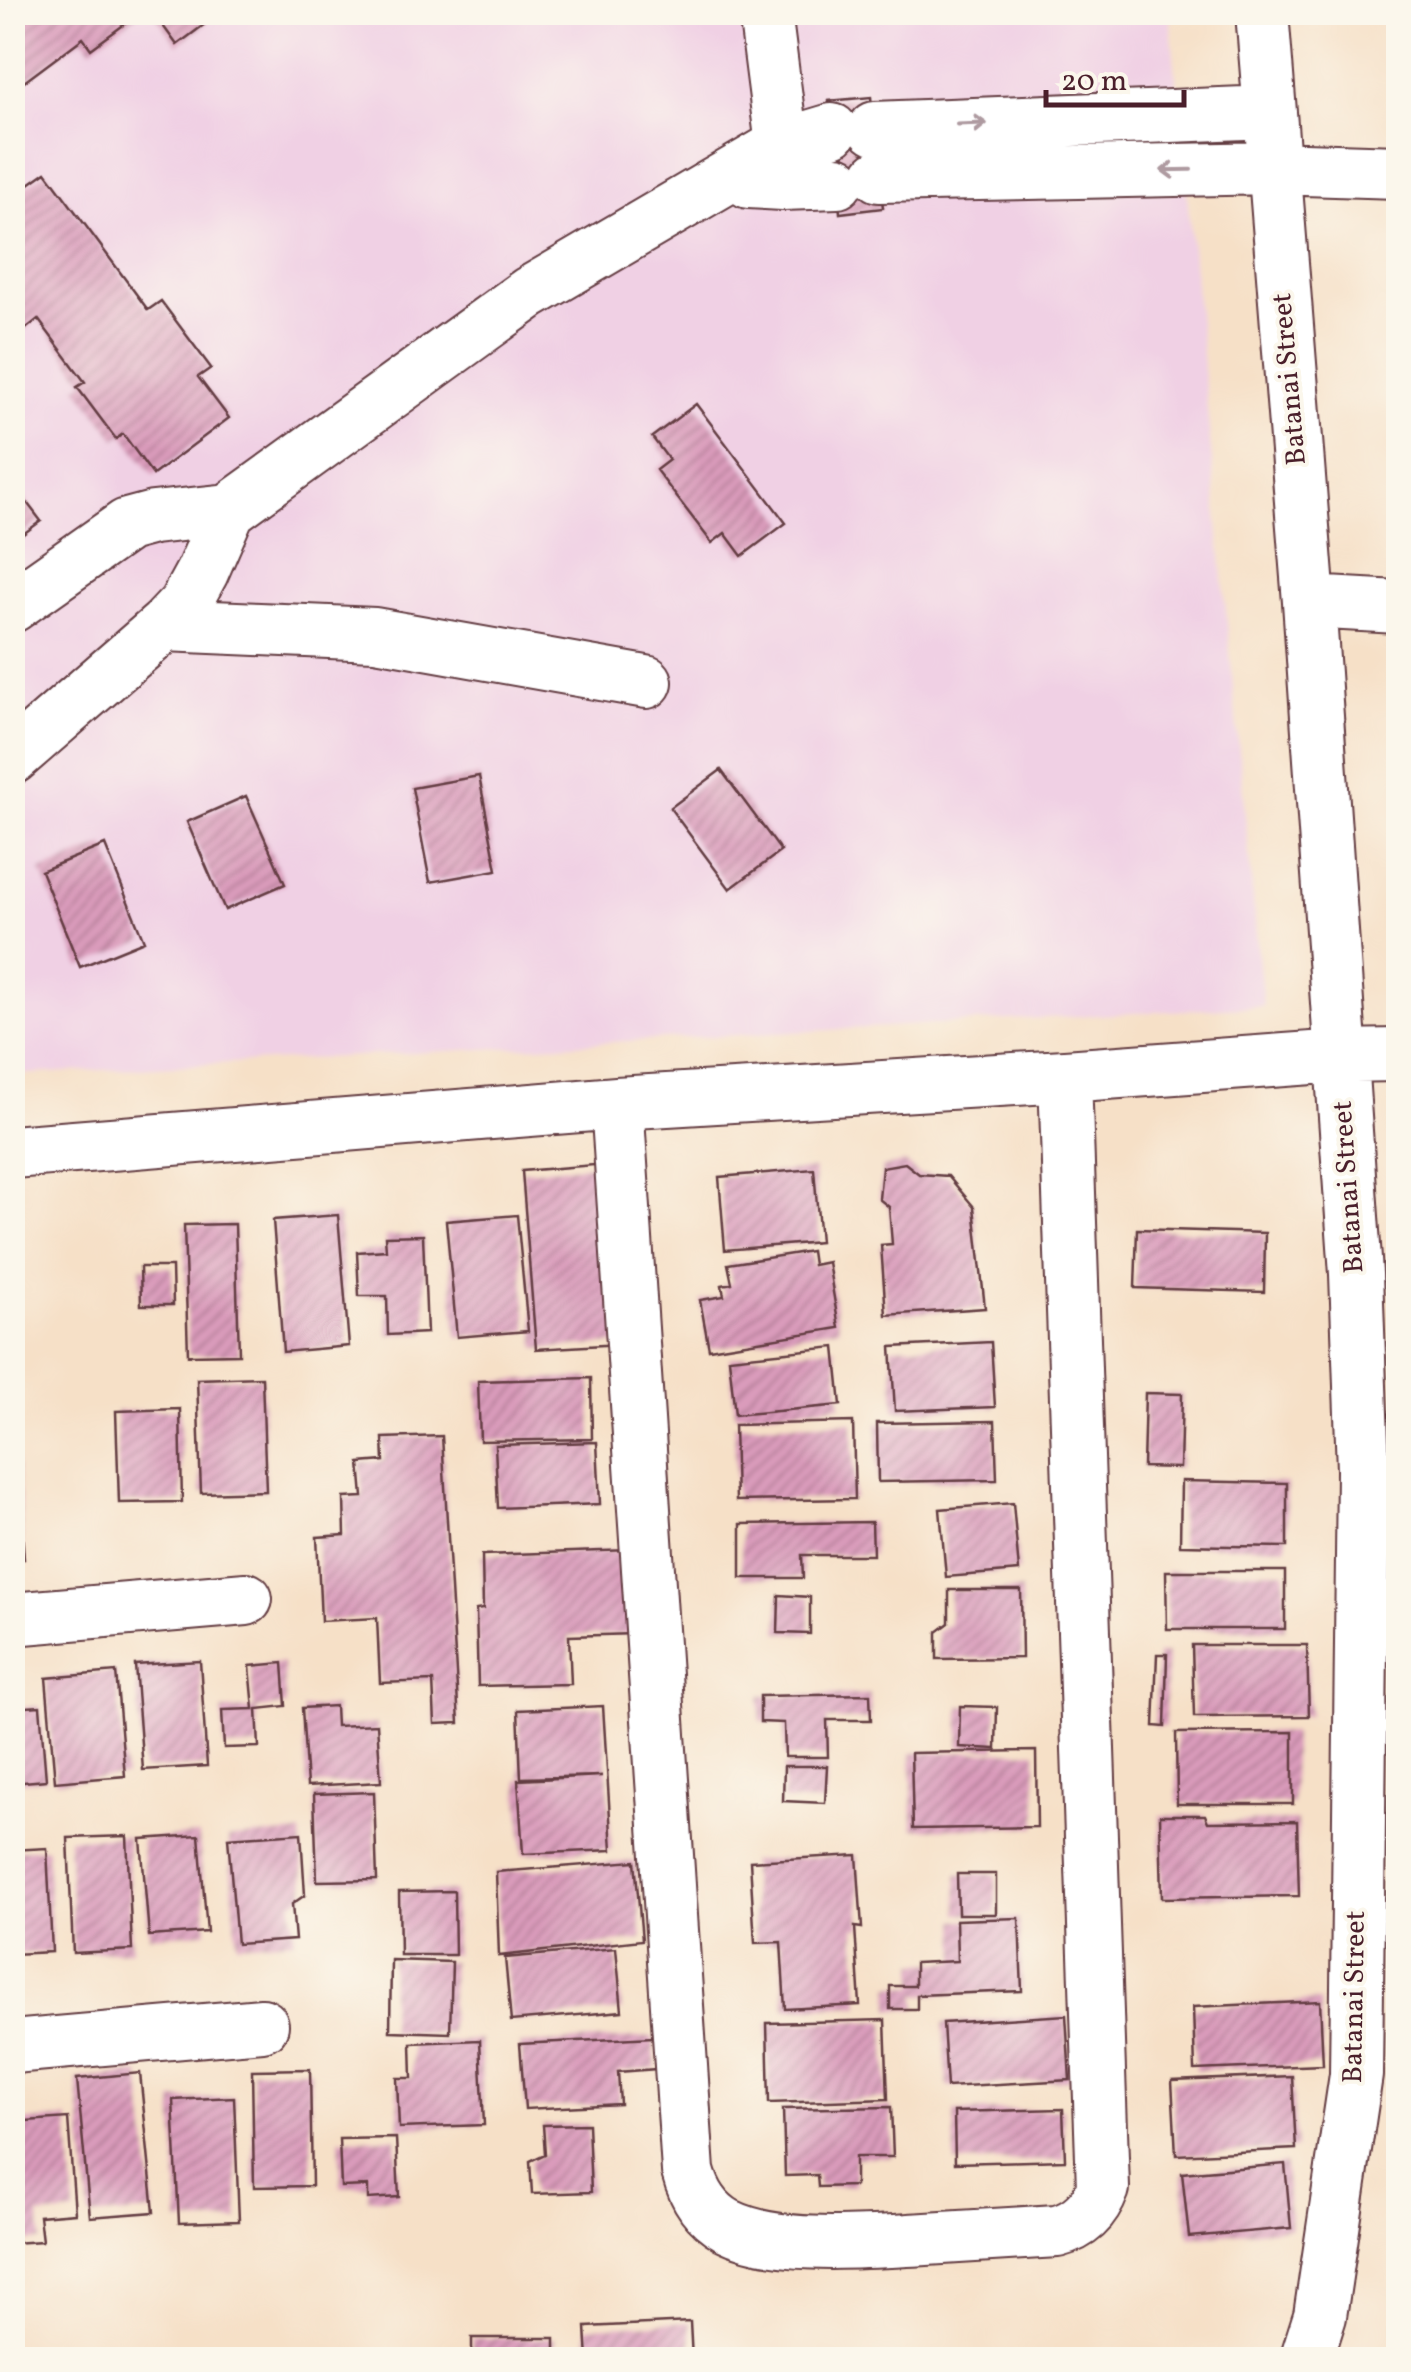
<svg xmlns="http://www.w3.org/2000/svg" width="1411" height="2372" font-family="Vollkorn,serif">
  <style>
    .built { fill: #f0d0e4 }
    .building { fill: url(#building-hatch) }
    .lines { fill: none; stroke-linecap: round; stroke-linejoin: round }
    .minor-casing { stroke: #643c42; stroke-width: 56 }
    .minor { stroke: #fff; stroke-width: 52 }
    .oneway { stroke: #ae9aa0 }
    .labels { text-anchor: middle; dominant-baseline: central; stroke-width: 8; stroke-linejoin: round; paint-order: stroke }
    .street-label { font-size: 28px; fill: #4a1f2b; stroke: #fbf7ec }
  </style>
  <defs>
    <pattern id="building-hatch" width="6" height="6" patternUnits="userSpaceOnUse" patternTransform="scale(2.5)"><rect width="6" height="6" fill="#da9bbb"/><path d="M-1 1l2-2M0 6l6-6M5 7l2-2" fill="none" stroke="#b37e98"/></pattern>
  </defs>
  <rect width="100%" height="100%" fill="#fbf7ec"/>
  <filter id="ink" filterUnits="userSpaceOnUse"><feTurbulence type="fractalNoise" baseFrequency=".01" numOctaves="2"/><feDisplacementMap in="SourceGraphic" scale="20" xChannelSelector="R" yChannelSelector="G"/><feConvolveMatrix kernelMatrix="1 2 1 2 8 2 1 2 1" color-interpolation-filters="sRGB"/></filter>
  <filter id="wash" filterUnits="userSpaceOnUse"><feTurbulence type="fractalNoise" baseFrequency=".0048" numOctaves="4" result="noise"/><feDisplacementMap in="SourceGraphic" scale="40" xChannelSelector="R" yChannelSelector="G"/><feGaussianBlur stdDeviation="2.25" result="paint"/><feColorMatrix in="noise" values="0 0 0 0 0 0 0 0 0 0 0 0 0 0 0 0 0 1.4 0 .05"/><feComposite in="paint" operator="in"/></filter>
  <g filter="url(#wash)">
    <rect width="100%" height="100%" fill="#f6e0c7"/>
    <path class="built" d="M 13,13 L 1170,13 L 1263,1006 L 13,1075 Z"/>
    <g id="blocks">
      <path class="building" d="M 12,12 L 141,12 L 91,49 L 83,38 L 12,91 Z
        M 153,12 L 221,12 L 177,45 Z
        M 871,97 L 883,208 L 840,213 L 829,101 Z
        M 46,172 L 148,310 L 161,301 L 211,368 L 198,377 L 229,418 L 153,475 L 123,434 L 116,439 L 77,387 L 85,382 L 38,319 L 22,332 L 12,319 L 12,196 Z
        M 696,404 L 786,523 L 742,556 L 725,533 L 712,543 L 656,470 L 669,460 L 652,437 Z
        M 12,483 L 41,521 L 12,542 Z
        M 721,770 L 781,851 L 730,889 L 670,808 Z
        M 479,776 L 497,870 L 430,882 L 412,788 Z
        M 246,796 L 285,884 L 225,910 L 187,822 Z
        M 105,845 L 144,941 L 80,967 L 41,871 Z
        M 905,1163 L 919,1174 L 948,1176 L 974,1207 L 985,1308 L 886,1315 L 881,1245 L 892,1244 L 889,1207 L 879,1199 L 882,1167 Z
        M 606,1164 L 620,1344 L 536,1349 L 522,1171 Z
        M 814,1169 L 820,1242 L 725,1250 L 719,1177 Z
        M 338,1215 L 349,1346 L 283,1352 L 273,1220 Z
        M 517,1215 L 528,1331 L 457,1337 L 446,1221 Z
        M 235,1224 L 239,1354 L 188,1355 L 184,1225 Z
        M 1137,1229 L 1265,1233 L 1264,1292 L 1135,1288 Z
        M 423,1235 L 427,1333 L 388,1335 L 387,1296 L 359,1296 L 357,1252 L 386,1250 L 385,1236 Z
        M 811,1251 L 813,1265 L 828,1262 L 839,1328 L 709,1349 L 700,1300 L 724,1296 L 722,1285 L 732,1283 L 728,1264 Z
        M 140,1267 L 172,1267 L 173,1305 L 141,1305 Z
        M 991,1342 L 995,1407 L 895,1411 L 891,1347 Z
        M 835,1347 L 841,1405 L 735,1415 L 729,1358 Z
        M 262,1377 L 266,1491 L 201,1493 L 197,1379 Z
        M 591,1378 L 592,1439 L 480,1441 L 478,1381 Z
        M 1145,1393 L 1182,1394 L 1180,1468 L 1143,1467 Z
        M 180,1409 L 182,1502 L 119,1503 L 116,1411 Z
        M 995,1421 L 997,1480 L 878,1482 L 877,1423 Z
        M 853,1422 L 855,1499 L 736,1501 L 734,1425 Z
        M 12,1429 L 15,1429 L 24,1559 L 12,1560 Z
        M 442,1436 L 459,1723 L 435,1724 L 433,1681 L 380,1683 L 377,1618 L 321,1621 L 317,1537 L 345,1535 L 344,1498 L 363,1497 L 360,1463 L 384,1461 L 383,1438 Z
        M 597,1442 L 600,1504 L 498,1508 L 495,1445 Z
        M 1181,1481 L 1287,1483 L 1287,1547 L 1180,1545 Z
        M 1013,1503 L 1019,1571 L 946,1577 L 940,1509 Z
        M 872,1522 L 873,1555 L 802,1555 L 803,1578 L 741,1578 L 741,1524 Z
        M 631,1550 L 634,1634 L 569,1636 L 571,1684 L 478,1686 L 476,1610 L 483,1609 L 482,1555 Z
        M 1166,1571 L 1285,1571 L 1285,1629 L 1167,1629 Z
        M 949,1590 L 1021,1590 L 1022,1658 L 937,1659 L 937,1632 L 949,1623 Z
        M 779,1595 L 810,1597 L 810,1634 L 778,1633 Z
        M 1192,1645 L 1307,1645 L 1309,1716 L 1194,1717 Z
        M 1157,1654 L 1167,1654 L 1165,1727 L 1154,1726 Z
        M 200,1661 L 207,1766 L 143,1770 L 135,1665 Z
        M 283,1663 L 286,1706 L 257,1709 L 259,1747 L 224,1748 L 222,1710 L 254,1709 L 250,1666 Z
        M 116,1672 L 125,1776 L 55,1782 L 46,1678 Z
        M 870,1694 L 871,1720 L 827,1720 L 828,1757 L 785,1757 L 784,1723 L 760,1722 L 760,1696 Z
        M 40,1706 L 46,1780 L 12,1783 L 12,1708 Z
        M 335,1706 L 336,1726 L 377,1724 L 381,1782 L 307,1786 L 302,1708 Z
        M 603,1706 L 612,1850 L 523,1854 L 518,1780 L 602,1776 L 521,1778 L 518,1710 Z
        M 960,1706 L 997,1707 L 996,1749 L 959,1747 Z
        M 1293,1732 L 1293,1804 L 1177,1804 L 1176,1733 Z
        M 1036,1751 L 1037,1827 L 913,1829 L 911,1753 Z
        M 784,1766 L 827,1766 L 825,1803 L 783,1801 Z
        M 374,1792 L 377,1880 L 317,1881 L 314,1794 Z
        M 1160,1815 L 1205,1815 L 1208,1822 L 1297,1821 L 1299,1896 L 1162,1898 Z
        M 301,1833 L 305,1895 L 292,1904 L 295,1940 L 237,1944 L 228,1838 Z
        M 199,1835 L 207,1932 L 149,1936 L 141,1839 Z
        M 127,1836 L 132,1950 L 73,1953 L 68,1838 Z
        M 47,1848 L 52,1952 L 12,1954 L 12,1850 Z
        M 857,1855 L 862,1928 L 855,1927 L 860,2005 L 785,2009 L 781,1942 L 755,1943 L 750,1861 Z
        M 635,1861 L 642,1940 L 499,1956 L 496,1872 Z
        M 957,1874 L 996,1874 L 996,1914 L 958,1914 Z
        M 454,1891 L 455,1955 L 400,1955 L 399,1892 Z
        M 1019,1918 L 1022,1991 L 917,1995 L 917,2009 L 890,2009 L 890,1986 L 915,1986 L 915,1963 L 957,1961 L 956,1920 Z
        M 616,1948 L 622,2011 L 511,2021 L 505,1958 Z
        M 391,1960 L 452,1962 L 450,2033 L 390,2031 Z
        M 1320,2001 L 1323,2065 L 1195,2070 L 1193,2007 Z
        M 1066,2015 L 1070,2080 L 947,2087 L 943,2023 Z
        M 885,2020 L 888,2099 L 769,2103 L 767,2023 Z
        M 653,2037 L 656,2069 L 618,2072 L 620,2104 L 525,2109 L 520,2044 Z
        M 480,2040 L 484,2125 L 399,2128 L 397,2078 L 412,2078 L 411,2043 Z
        M 310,2069 L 312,2186 L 254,2187 L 252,2070 Z
        M 140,2073 L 154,2212 L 90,2217 L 77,2079 Z
        M 1292,2076 L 1296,2149 L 1176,2155 L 1172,2081 Z
        M 234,2097 L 239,2221 L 179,2223 L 173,2100 Z
        M 891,2107 L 893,2157 L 855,2157 L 855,2186 L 818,2187 L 817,2175 L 785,2176 L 783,2109 Z
        M 1063,2109 L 1065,2160 L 955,2163 L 954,2112 Z
        M 68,2118 L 75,2213 L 39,2216 L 42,2241 L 12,2243 L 12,2122 Z
        M 588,2124 L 591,2192 L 532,2194 L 530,2161 L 545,2154 L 543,2125 Z
        M 396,2138 L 399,2197 L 368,2199 L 368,2186 L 341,2187 L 339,2139 Z
        M 1285,2164 L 1291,2228 L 1189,2237 L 1182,2173 Z
        M 690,2322 L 692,2360 L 588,2360 L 586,2327 Z
        M 472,2338 L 555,2338 L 555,2360 L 472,2360 Z"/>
    </g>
  </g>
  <g filter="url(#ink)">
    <use href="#blocks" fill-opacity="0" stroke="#643c42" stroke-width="2.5"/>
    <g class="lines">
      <defs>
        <path id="minor" d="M 765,12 L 782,145 L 783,177
          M 1262,12 L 1309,602 L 1356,1274 L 1363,1470 L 1356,2075 L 1320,2316 L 1306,2360
          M 875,128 L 1269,112
          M 879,176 L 1273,168 L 1398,172
          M 749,182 L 783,184 L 837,182
          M 1309,602 L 1398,607
          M 12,606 L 127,525 L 153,518 L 229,510
          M 165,625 L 375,634 L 646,682
          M 12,758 L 165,625 L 184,605 L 202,572 L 229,510 L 529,293 L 782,145 L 832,130
          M 617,1103 L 688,2171 C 694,2194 705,2213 727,2225 C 778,2251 869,2242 926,2239 C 969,2236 1013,2234 1057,2231 C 1080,2225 1095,2210 1103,2188 L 1065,1076
          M 12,1152 L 617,1103 L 1065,1076 L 1340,1056 L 1398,1055
          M 12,1619 L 246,1599
          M 12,2047 L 262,2025"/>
      </defs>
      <use href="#minor" class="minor-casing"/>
      <use href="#minor" class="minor"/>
    </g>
    <defs><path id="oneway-shaft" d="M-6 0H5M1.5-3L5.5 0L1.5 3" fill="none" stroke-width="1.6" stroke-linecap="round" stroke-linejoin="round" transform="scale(2.5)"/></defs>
    <g class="oneway">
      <use href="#oneway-shaft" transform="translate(972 124) rotate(-2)"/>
      <use href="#oneway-shaft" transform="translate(1176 170) rotate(179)"/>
    </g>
  </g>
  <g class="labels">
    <g class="street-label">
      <text transform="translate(1290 379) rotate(-95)">Batanai Street</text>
      <text transform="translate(1349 1187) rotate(-94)">Batanai Street</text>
      <text transform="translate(1355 1997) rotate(-89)">Batanai Street</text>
    </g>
  </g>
  <rect width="1411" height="2372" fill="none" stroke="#fbf7ec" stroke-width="50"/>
  <path d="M1046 90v15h138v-15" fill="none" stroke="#4a1f2b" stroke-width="5"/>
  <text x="1061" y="90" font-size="30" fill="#4a1f2b" stroke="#fbf7ec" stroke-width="8" paint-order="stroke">20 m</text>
</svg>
